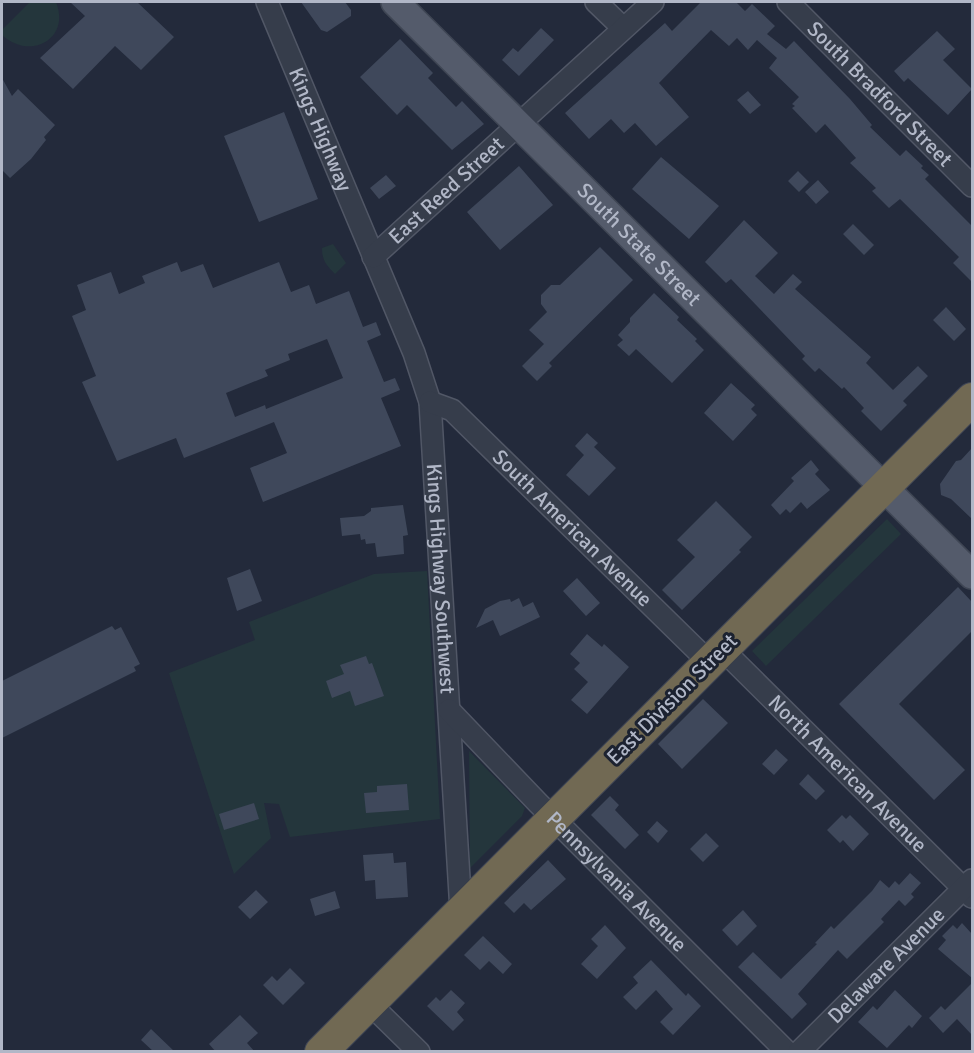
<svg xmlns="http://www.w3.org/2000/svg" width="974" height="1053" font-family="Signika,sans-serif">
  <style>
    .green { fill: #24363c }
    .building { fill: #3f485b; fill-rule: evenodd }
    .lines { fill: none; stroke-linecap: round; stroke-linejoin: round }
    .minor-casing { stroke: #515766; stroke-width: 24 }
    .major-casing { stroke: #3f4654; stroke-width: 30 }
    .highway-casing { stroke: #414756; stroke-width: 34 }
    .minor { stroke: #363d4b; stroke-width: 21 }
    .major { stroke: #545b6b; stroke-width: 27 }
    .highway { stroke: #716953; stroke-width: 32 }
    .labels { text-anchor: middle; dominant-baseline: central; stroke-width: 6; stroke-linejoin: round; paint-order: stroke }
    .street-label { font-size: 21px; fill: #b1b7c7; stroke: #1c2230 }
  </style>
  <rect width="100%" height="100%" fill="#232a3b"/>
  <path class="green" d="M 30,2 L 56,2 C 71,39 30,61 2,35 L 2,30 Z
    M 333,244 L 346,263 L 335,274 C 326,265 322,260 322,248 Z
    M 887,519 L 901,534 L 766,666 L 752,651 Z
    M 427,571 L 440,819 L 290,837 L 279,804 L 264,803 L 271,838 L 234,874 L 169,673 L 255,640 L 249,622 L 374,574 Z
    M 469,751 L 525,808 L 522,816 L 470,868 Z"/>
  <path class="building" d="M 70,2 L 137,2 L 174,37 L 141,70 L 115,46 L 73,89 L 40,58 L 85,16 Z
    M 301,2 L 345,2 L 351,10 L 351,16 L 327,32 L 321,30 Z
    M 701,2 L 736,2 L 745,11 L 752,4 L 775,26 L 767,34 L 786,49 L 794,41 L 850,99 L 872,125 L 870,127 L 900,156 L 906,150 L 923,166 L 921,168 L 929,175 L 925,179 L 972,226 L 972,282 L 953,263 L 959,257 L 900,199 L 889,208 L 872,191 L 876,188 L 850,163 L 856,158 L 825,124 L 816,133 L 792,108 L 795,106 L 792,104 L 799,97 L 769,68 L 777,58 L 757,40 L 748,50 L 737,38 L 729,46 L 711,30 L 659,83 L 689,117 L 656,146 L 635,123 L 624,133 L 611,119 L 589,139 L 565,113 L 665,23 L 672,31 Z
    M 541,28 L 554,40 L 519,76 L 502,60 L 513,48 L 518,52 Z
    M 937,31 L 955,49 L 943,60 L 972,89 L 948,115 L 908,78 L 904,82 L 894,71 Z
    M 400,39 L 433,73 L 428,78 L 456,107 L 462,101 L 484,124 L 452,150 L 407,105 L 397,115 L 360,77 Z
    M 2,78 L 12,96 L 18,89 L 55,125 L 44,137 L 46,140 L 31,159 L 10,178 L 2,170 Z
    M 748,91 L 761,105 L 750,114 L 737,100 Z
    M 284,112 L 318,199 L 259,222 L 224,136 Z
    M 661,157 L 719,206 L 689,239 L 632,189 Z
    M 519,166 L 553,205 L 500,250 L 467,212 Z
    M 798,171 L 809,182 L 799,192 L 788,181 Z
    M 386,175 L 396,186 L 379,199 L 370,188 Z
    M 818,180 L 829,192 L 816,204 L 805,192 Z
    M 744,220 L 778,253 L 755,276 L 774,294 L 793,274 L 802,282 L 795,289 L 871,357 L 866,363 L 893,390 L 918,366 L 928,376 L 903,401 L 907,405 L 881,431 L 861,411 L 864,408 L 844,387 L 842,389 L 819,368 L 815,372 L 802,359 L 805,356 L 731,279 L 726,283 L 705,262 Z
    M 853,224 L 874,245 L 864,255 L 843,234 Z
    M 600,247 L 633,280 L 549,363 L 552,366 L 537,381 L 522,366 L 544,344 L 529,330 L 547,312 L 541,304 L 541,295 L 551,285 L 560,285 Z
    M 177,262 L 181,272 L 203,264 L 213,288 L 279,262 L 291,292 L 309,285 L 316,304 L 349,291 L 363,327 L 376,322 L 381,335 L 367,341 L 384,382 L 395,378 L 400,390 L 381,398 L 401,446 L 263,502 L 250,468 L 287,453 L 274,422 L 184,458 L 176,438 L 117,461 L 82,382 L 96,376 L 72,316 L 86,310 L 77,285 L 111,272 L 119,294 L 145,283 L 142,276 ZM 327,339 L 343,378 L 266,409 L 265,405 L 235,417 L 226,393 L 268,376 L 265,370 L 290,360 L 288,354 Z
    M 654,293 L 679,317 L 677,320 L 697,339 L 695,341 L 704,350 L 672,383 L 636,349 L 629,356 L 617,345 L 623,340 L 618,335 L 630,322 L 630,318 Z
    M 946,307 L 966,329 L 954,341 L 933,320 Z
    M 731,383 L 755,405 L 751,409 L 757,415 L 733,441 L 704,413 Z
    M 587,433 L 598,443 L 594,447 L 616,468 L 589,496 L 566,475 L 584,455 L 575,446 Z
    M 972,448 L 972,519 L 951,499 L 941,495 L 940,484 L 956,461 L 961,460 Z
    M 811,460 L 819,470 L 815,474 L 830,490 L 807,509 L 801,502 L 790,513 L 786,509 L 780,515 L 771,505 L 794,481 L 791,478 Z
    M 716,501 L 752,537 L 739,550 L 741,552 L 682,610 L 662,590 L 695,557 L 677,540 Z
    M 403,505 L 408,535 L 403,536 L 404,554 L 377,557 L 375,543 L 366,544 L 365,539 L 361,540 L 360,534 L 342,536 L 340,518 L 364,516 L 371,511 L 371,508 Z
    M 250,569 L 262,601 L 237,611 L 227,578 Z
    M 577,578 L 600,603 L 586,616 L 563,591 Z
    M 958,587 L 972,602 L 972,631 L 899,704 L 965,770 L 934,800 L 839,704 Z
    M 519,598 L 523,607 L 533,602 L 540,617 L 500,636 L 493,620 L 476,628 L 485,609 L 500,601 L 510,599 L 511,602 Z
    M 112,626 L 115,630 L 121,627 L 140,664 L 134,667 L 136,671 L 2,738 L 2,681 Z
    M 587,634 L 602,647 L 604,644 L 629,667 L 587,714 L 571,700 L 588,682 L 574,669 L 580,663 L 570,654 Z
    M 366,656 L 369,664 L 372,663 L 384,696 L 355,706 L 350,691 L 332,698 L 326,681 L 344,674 L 340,665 Z
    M 703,699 L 728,723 L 682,769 L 658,744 Z
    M 776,749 L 788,760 L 774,775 L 762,764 Z
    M 808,774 L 825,791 L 816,800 L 799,784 Z
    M 407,784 L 409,810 L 366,813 L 364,793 L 377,792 L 377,786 Z
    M 610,796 L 619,805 L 615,810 L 639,835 L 625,849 L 591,815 Z
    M 254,803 L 259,819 L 224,830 L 219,814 Z
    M 842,815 L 846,819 L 850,815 L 869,834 L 853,851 L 843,840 L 840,843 L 827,830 Z
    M 657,821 L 668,831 L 658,843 L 647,832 Z
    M 706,833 L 719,846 L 703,862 L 690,849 Z
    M 393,853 L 394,863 L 406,862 L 408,897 L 376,899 L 375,880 L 365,881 L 363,855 Z
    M 548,860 L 566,879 L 531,910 L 524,903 L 514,913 L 504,903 Z
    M 910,873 L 921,883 L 911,894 L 914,897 L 905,906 L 899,900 L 881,919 L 884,922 L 847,959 L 838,950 L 798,994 L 807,1004 L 792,1019 L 738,967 L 753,952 L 781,979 L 817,944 L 815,943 L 831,926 L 834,929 L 872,891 L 880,880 L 889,888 L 895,881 L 899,885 Z
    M 256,890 L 268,902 L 250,919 L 238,907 Z
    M 335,891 L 340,908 L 315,916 L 310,899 Z
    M 743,910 L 757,926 L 737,946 L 722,930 Z
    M 962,923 L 972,934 L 972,978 L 938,949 L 946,940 L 942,936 L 953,925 L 957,929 Z
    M 605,925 L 626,948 L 597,979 L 581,964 L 598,946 L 591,939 Z
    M 483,936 L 512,964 L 503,974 L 489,961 L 480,970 L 464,955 Z
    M 651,960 L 686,996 L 688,993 L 701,1006 L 673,1035 L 660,1022 L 673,1009 L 656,990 L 636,1010 L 623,997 L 638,983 L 633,977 Z
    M 290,968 L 305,983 L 283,1005 L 263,985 L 272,976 L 277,981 Z
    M 972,983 L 972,1035 L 957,1019 L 943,1033 L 929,1018 L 941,1006 L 945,1010 Z
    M 451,990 L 465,1003 L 457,1012 L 464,1020 L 453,1031 L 427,1006 L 436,997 L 440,1001 Z
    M 895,990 L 922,1016 L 912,1028 L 909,1025 L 887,1048 L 858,1022 L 873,1006 L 877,1010 Z
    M 240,1015 L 258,1033 L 247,1043 L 255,1052 L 216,1052 L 209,1044 Z
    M 151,1029 L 175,1052 L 154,1052 L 141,1040 Z"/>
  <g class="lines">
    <defs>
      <g id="minor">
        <path id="s1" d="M 267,2 L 414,353 L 430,402 L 461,911"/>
        <path d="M 596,2 L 623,28"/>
        <path id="s2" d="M 788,2 L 972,186"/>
        <path id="s3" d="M 373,257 L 653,2"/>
        <path id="s4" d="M 430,402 L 452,410 L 709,662"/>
        <path id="s5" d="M 722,649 L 972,897"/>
        <path id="s6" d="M 449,710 L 538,803 L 787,1052"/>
        <path d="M 369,1003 L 419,1052"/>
        <path id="s7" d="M 799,1052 L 972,880"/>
      </g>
      <g id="major">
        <path id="s8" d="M 395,2 L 972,575"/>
      </g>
      <path id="highway" d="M 321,1052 L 972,399"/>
    </defs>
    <use href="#minor" class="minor-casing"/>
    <use href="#major" class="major-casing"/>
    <use href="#highway" class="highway-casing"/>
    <use href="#minor" class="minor"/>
    <use href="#major" class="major"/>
    <use href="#highway" class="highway"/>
  </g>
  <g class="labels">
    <g class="street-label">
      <text stroke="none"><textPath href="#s2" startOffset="130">South Bradford Street</textPath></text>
      <text stroke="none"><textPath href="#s1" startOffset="138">Kings Highway</textPath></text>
      <text stroke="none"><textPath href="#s3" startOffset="99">East Reed Street</textPath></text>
      <text stroke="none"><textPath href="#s8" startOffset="344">South State Street</textPath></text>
      <text stroke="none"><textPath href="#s4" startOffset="192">South American Avenue</textPath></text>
      <text stroke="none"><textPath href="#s1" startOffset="609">Kings Highway Southwest</textPath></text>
      <text transform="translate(672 699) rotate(-45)">East Division Street</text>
      <text stroke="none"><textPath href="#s5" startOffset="177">North American Avenue</textPath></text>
      <text stroke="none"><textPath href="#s6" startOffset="240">Pennsylvania Avenue</textPath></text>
      <text stroke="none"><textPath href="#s7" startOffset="123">Delaware Avenue</textPath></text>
    </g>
  </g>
  <rect width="974" height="1053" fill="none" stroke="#b1b7c7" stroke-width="6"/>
</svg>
